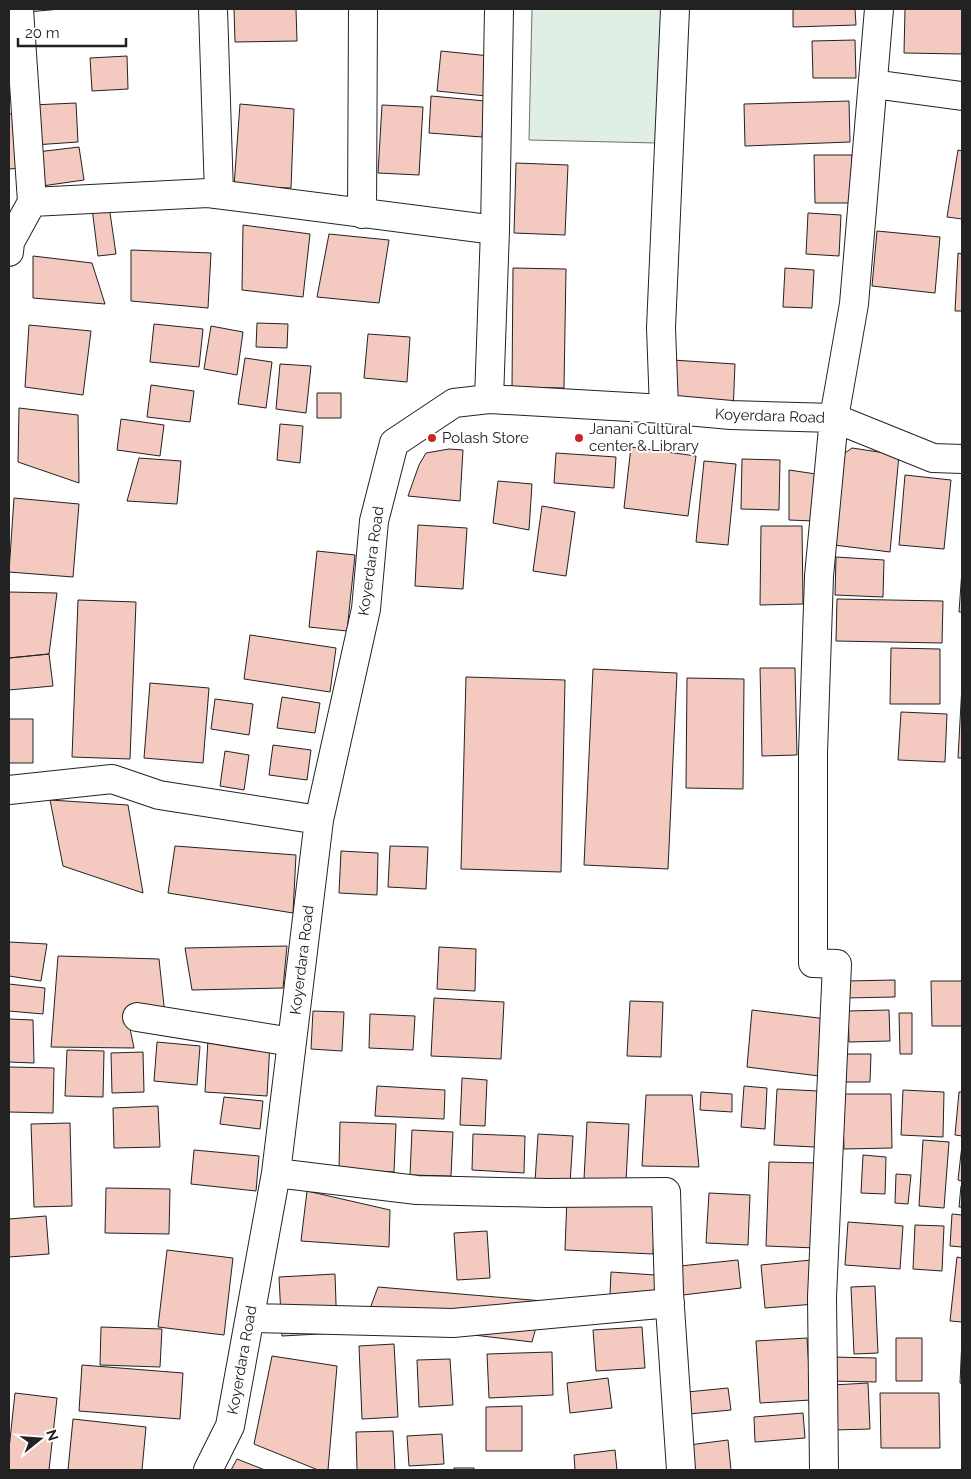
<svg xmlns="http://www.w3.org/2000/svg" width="971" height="1479" font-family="Raleway,sans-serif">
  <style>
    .green { fill: #e0efe3; stroke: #6f6f6f }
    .building { fill: #f3c9c0; stroke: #222 }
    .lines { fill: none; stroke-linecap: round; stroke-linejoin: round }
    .minor-casing { stroke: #222; stroke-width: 30 }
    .minor { stroke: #fff; stroke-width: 28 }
    .poi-dot { fill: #c62828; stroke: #fff; stroke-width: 2 }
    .labels { text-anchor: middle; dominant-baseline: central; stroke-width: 4; stroke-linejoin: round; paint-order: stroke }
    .street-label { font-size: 15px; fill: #222; stroke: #fff }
    .poi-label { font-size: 15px; fill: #222; stroke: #fff; text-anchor: start }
  </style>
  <rect width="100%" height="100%" fill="#fff"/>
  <path class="green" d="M 532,9 L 662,9 L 657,143 L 529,140 Z"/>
  <path class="building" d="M 26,9 L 61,9 L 27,12 Z
    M 234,9 L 296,9 L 297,41 L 235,42 Z
    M 793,9 L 855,9 L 856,25 L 793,27 Z
    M 905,9 L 962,9 L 962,54 L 904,53 Z
    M 855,40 L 856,78 L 813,78 L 812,41 Z
    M 441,51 L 490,56 L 486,96 L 437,91 Z
    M 127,56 L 128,89 L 92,91 L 90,58 Z
    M 431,96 L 485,101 L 482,137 L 429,133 Z
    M 849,101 L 850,142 L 745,146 L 744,104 Z
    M 76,103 L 78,142 L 34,145 L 32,105 Z
    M 240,104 L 294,109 L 291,188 L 234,186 Z
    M 382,105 L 423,107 L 419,175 L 378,173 Z
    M 15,113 L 20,168 L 9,169 L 9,114 Z
    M 79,147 L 84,180 L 42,186 L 37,152 Z
    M 958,150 L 962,151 L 962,219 L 947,217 Z
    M 814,155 L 852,155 L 851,203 L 815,203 Z
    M 516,163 L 568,165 L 565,235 L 514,233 Z
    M 109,206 L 116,254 L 98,256 L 92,208 Z
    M 808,213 L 841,215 L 839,256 L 806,254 Z
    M 243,225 L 310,234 L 303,297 L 242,290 Z
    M 877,231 L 940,237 L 935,293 L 872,286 Z
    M 329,234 L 389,240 L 379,303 L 317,297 Z
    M 131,250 L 211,253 L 208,308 L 131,301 Z
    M 958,253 L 962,254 L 962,311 L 955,311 Z
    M 33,256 L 92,263 L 105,304 L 33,298 Z
    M 513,268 L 566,269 L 564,388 L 512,387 Z
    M 785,268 L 814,270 L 812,308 L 783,307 Z
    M 257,323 L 288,324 L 287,348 L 256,347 Z
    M 154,324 L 203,329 L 199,367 L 150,362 Z
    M 29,325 L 91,331 L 83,395 L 25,387 Z
    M 211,326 L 243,332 L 237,375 L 204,369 Z
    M 368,334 L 410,337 L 407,382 L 364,378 Z
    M 245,358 L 272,362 L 266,408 L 238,404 Z
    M 672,360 L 735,364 L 733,413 L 670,410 Z
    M 280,364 L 311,366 L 306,413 L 276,409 Z
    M 151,385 L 194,391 L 190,422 L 147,417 Z
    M 317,393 L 341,393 L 341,418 L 317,418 Z
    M 19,408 L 78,415 L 79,483 L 18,462 Z
    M 121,419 L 164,425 L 160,456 L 117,450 Z
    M 280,424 L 303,426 L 300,463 L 277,460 Z
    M 631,447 L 696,456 L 688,516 L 624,508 Z
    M 852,448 L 899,455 L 890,552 L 826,544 L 832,462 Z
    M 449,449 L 463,450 L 460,501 L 408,496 L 419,465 L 426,453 Z
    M 556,453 L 616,457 L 614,488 L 554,483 Z
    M 139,458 L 181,461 L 177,504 L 127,501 Z
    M 742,459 L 780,460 L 779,510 L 741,509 Z
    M 704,461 L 736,464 L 728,545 L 696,542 Z
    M 789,470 L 816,474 L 814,521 L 789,520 Z
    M 905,475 L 951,480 L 944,549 L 899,545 Z
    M 498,481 L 532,484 L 529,530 L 493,523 Z
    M 14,498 L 79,504 L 73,577 L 9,572 Z
    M 542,506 L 575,512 L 566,576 L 533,571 Z
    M 418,525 L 467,528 L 463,589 L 415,586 Z
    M 761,526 L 802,526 L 803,604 L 760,605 Z
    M 317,551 L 355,555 L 347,631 L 309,627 Z
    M 836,557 L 884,560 L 883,597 L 835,595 Z
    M 962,570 L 962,612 L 959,612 Z
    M 9,592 L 57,593 L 49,654 L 9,658 Z
    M 837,599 L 943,601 L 942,643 L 836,641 Z
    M 78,600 L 136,602 L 130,759 L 72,757 Z
    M 250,635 L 336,648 L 330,692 L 244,679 Z
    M 891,648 L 940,649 L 940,704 L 890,704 Z
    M 49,654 L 53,686 L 9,690 L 9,658 Z
    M 760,668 L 795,668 L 797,755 L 762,756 Z
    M 593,669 L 677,673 L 668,869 L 584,865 Z
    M 466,677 L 565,680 L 561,872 L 461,869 Z
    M 687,678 L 744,679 L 743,789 L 686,788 Z
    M 150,683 L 209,688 L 203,763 L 144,758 Z
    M 962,685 L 962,758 L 958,758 Z
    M 282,697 L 320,703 L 315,733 L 277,728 Z
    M 215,699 L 253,704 L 249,735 L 211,729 Z
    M 901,712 L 947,714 L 945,762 L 898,760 Z
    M 9,719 L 33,719 L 33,763 L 9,763 Z
    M 273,745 L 311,750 L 307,780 L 269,775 Z
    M 225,751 L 249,755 L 244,790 L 220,786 Z
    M 50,800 L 128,805 L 143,893 L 63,866 Z
    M 175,846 L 296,855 L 293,913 L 168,893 Z
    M 390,846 L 428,847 L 426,889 L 388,887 Z
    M 341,851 L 378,853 L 377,895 L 339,893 Z
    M 9,942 L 47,944 L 41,981 L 9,976 Z
    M 287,946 L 283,988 L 192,990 L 185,948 Z
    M 439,947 L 476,949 L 475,991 L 437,989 Z
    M 58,956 L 159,959 L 165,1015 L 126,1009 L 134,1048 L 51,1047 Z
    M 895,980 L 895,997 L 846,998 L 846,981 Z
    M 931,981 L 962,981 L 962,1026 L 932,1026 Z
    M 9,984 L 45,988 L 43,1014 L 9,1011 Z
    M 434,998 L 504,1002 L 501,1059 L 431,1056 Z
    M 630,1001 L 663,1002 L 661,1057 L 627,1056 Z
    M 752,1010 L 827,1019 L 819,1076 L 747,1067 Z
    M 889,1010 L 890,1041 L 849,1042 L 848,1011 Z
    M 313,1011 L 344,1012 L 342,1051 L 311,1049 Z
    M 899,1013 L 912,1013 L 912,1054 L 900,1054 Z
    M 370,1014 L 415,1016 L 413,1050 L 369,1048 Z
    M 9,1019 L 33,1020 L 34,1063 L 9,1062 Z
    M 208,1039 L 270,1043 L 267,1096 L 205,1092 Z
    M 157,1042 L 200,1046 L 197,1085 L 154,1081 Z
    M 67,1050 L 104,1051 L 103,1097 L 65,1096 Z
    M 143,1052 L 144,1092 L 112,1093 L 111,1053 Z
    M 846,1054 L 871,1054 L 870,1082 L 845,1082 Z
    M 9,1067 L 54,1068 L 53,1113 L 9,1112 Z
    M 462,1078 L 487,1080 L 485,1126 L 460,1125 Z
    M 377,1086 L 445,1090 L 444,1119 L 375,1116 Z
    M 744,1086 L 767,1088 L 765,1129 L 741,1127 Z
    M 777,1089 L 818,1091 L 815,1147 L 774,1145 Z
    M 903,1090 L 944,1092 L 943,1137 L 901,1135 Z
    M 701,1092 L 732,1094 L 732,1112 L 700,1110 Z
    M 959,1092 L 962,1092 L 962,1136 L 955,1135 Z
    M 842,1094 L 891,1094 L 892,1148 L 844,1149 Z
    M 646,1095 L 692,1095 L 699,1167 L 642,1166 Z
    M 224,1097 L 263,1101 L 260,1129 L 220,1124 Z
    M 158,1106 L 160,1147 L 114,1148 L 113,1108 Z
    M 340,1122 L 396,1124 L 394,1172 L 339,1169 Z
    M 587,1122 L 629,1124 L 626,1181 L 584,1179 Z
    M 70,1123 L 72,1206 L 34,1207 L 31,1124 Z
    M 412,1130 L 453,1132 L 451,1176 L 410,1175 Z
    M 473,1134 L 525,1136 L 524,1173 L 472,1170 Z
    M 538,1134 L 573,1136 L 570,1184 L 535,1182 Z
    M 923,1140 L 949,1142 L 944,1208 L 919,1206 Z
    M 962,1145 L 962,1181 L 958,1180 Z
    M 194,1150 L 259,1156 L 256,1191 L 191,1184 Z
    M 863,1155 L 886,1157 L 885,1194 L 861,1193 Z
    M 769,1162 L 819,1163 L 816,1248 L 766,1246 Z
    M 896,1174 L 911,1175 L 908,1204 L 895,1203 Z
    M 961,1186 L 962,1186 L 962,1207 L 959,1207 Z
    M 106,1188 L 170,1189 L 169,1234 L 105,1233 Z
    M 307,1191 L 390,1210 L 389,1247 L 301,1241 Z
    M 709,1193 L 750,1195 L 748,1245 L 706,1243 Z
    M 567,1197 L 655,1202 L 653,1254 L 565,1250 Z
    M 952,1214 L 962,1215 L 962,1247 L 950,1246 Z
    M 46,1216 L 49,1254 L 9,1257 L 9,1219 Z
    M 848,1222 L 903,1226 L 900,1269 L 845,1265 Z
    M 915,1225 L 944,1226 L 942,1271 L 913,1269 Z
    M 487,1231 L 490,1278 L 457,1280 L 454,1233 Z
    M 167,1250 L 233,1258 L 224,1335 L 158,1327 Z
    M 957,1257 L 962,1258 L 962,1322 L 950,1321 Z
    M 738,1260 L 741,1288 L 683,1295 L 680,1266 Z
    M 811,1260 L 815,1304 L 765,1308 L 761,1265 Z
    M 611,1272 L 655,1275 L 654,1319 L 609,1316 Z
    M 335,1274 L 337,1333 L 282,1336 L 279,1277 Z
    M 875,1286 L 878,1353 L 854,1354 L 851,1287 Z
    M 378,1287 L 543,1301 L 532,1342 L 365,1322 Z
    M 101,1327 L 162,1329 L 160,1367 L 100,1365 Z
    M 642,1327 L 645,1368 L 596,1371 L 593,1330 Z
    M 807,1338 L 811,1400 L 760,1403 L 756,1341 Z
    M 896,1338 L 922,1338 L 922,1381 L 896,1381 Z
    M 962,1339 L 962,1384 L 960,1383 Z
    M 394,1344 L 398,1417 L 362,1419 L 359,1346 Z
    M 552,1352 L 553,1395 L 489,1398 L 487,1354 Z
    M 272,1356 L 337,1366 L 328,1470 L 318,1470 L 254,1444 Z
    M 832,1357 L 876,1358 L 876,1382 L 831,1381 Z
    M 450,1359 L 453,1405 L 419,1407 L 417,1360 Z
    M 82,1365 L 183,1373 L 180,1419 L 79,1411 Z
    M 608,1378 L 612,1408 L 570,1413 L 567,1383 Z
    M 868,1383 L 870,1429 L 835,1430 L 833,1385 Z
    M 728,1388 L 731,1410 L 689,1414 L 687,1392 Z
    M 15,1393 L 57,1398 L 49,1470 L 9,1470 L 9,1449 Z
    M 880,1393 L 939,1393 L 940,1448 L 881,1448 Z
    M 522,1406 L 522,1451 L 486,1451 L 486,1407 Z
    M 803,1413 L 805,1438 L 755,1442 L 754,1417 Z
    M 73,1419 L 146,1427 L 142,1470 L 68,1470 Z
    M 393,1431 L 395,1470 L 357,1470 L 356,1432 Z
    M 442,1434 L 444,1464 L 409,1466 L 407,1436 Z
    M 728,1440 L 731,1470 L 692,1470 L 689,1445 Z
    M 615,1450 L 617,1470 L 575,1470 L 574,1455 Z
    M 237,1459 L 265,1470 L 231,1470 Z
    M 454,1468 L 474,1468 L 474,1470 L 454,1470 Z"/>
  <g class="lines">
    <defs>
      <path id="minor" d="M 213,9 L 219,194
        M 873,84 L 962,96
        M 32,202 L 208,193 L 495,230
        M 362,214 L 363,9
        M 9,252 L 10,242 L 32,202 L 19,9
        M 489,399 L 495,230 L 499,9
        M 664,409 L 661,328 L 675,9
        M 9,790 L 112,779 L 159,795 L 319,820
        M 137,1017 L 292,1042
        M 276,1173 L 417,1190 L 546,1193 L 666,1192 L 669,1293 L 681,1470
        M 250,1318 L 453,1323 L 670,1303
        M 208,1470 L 230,1426 L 276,1173 L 319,820 L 366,609 L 374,521 L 394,443 L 454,403 L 489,399 L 664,409 L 731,415 L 834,418 L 854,304 L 879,9
        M 824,1470 L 822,1297 L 837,964 L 813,963 L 813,753 L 819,576 L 834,418 L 933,458 L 962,459"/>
    </defs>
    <use href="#minor" class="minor-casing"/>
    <use href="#minor" class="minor"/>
  </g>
  <g class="poi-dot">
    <circle cx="432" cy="438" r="5"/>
    <circle cx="579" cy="438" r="5"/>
  </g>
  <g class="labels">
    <g class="street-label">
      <text transform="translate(770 416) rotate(2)">Koyerdara Road</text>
      <text transform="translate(371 561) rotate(-82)">Koyerdara Road</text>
      <text transform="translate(302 960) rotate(-83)">Koyerdara Road</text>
      <text transform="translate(242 1360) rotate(-80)">Koyerdara Road</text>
    </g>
    <g class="poi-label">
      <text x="589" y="429">Janani Cultural<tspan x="589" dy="17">center &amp; Library</tspan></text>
      <text x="442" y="438">Polash Store</text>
    </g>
  </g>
  <rect width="971" height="1479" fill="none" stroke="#222222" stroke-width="20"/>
  <g transform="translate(40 1439) rotate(73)" stroke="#ffffff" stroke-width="4" paint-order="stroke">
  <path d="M0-4L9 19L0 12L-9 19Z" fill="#222222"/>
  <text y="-8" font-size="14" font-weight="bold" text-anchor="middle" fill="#222222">N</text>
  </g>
  <path d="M18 38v8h108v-8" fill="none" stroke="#222222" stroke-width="2.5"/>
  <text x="25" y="38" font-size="15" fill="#222222" stroke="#ffffff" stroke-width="4" paint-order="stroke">20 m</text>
</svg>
